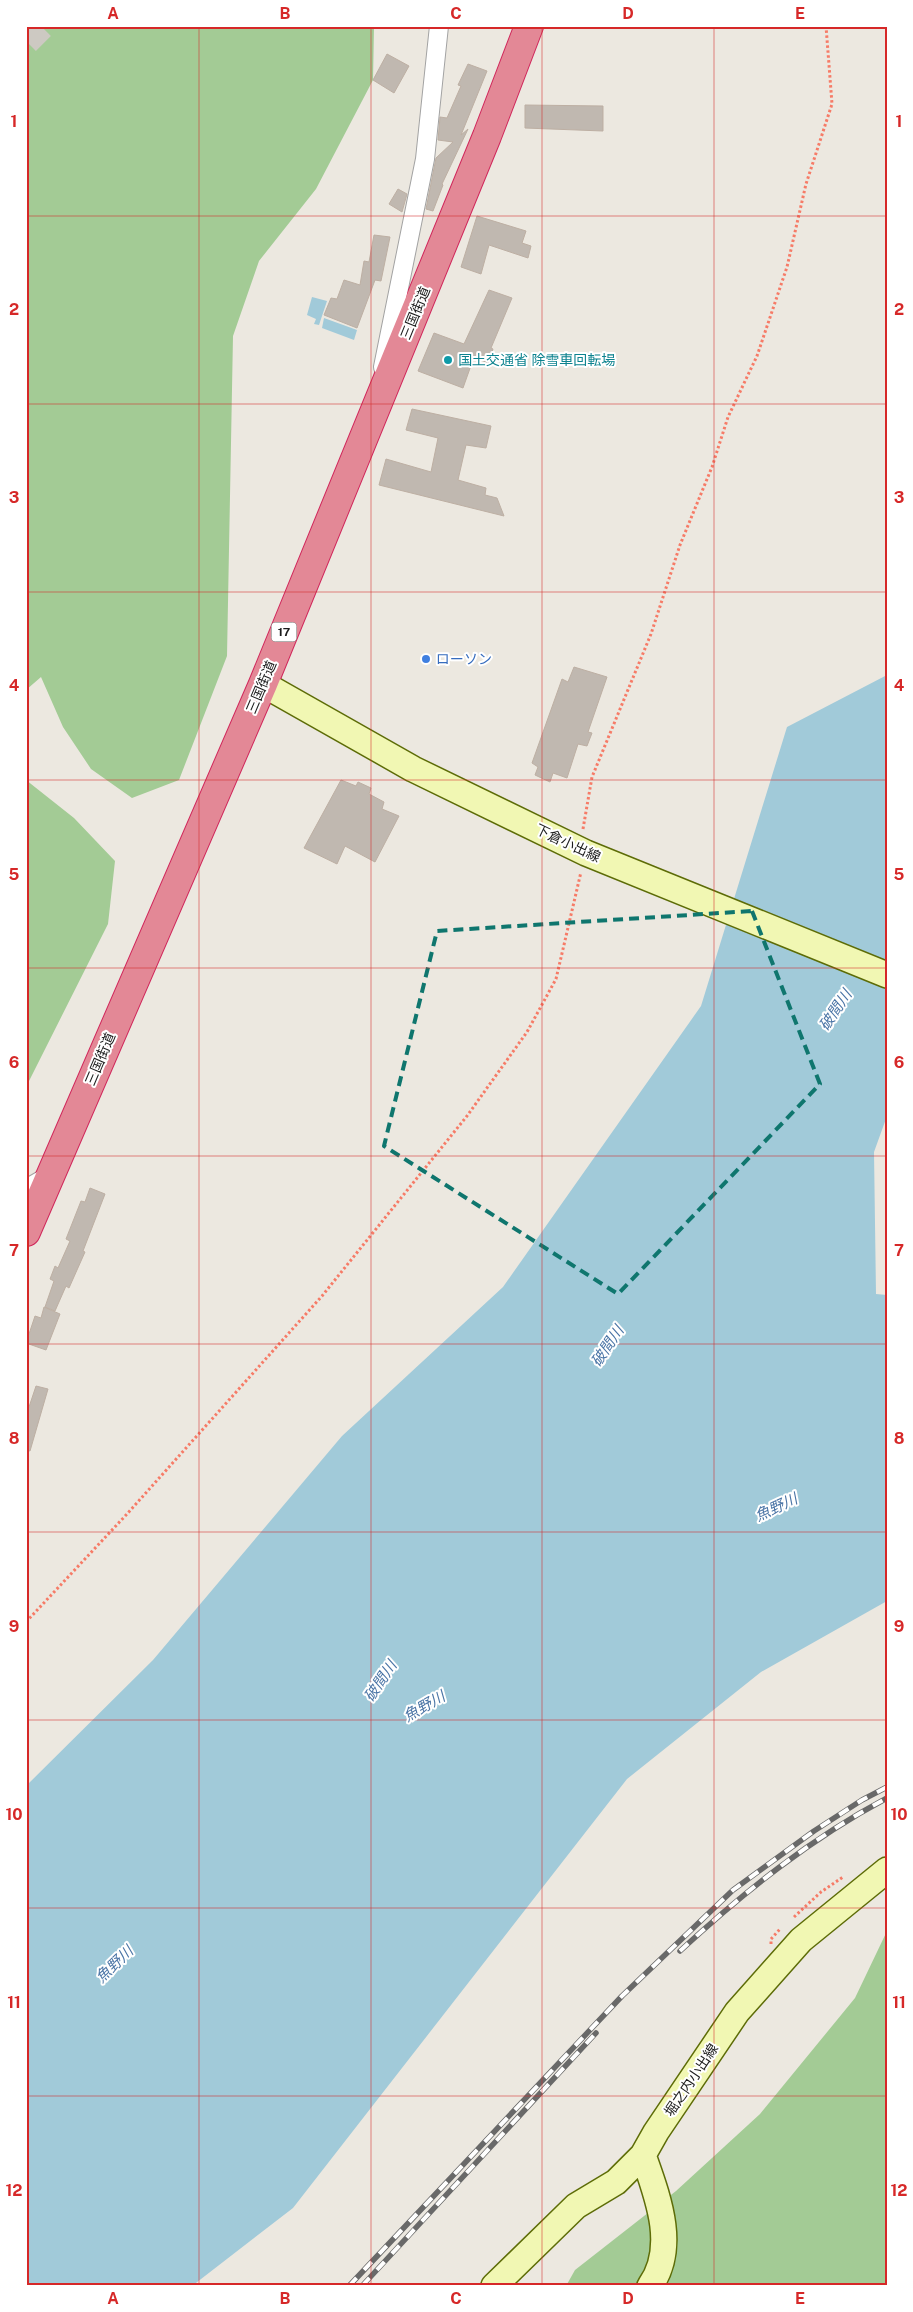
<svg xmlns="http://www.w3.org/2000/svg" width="913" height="2312" font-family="'Public Sans','Noto Sans JP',sans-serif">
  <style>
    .forest { fill: #a3cb95 }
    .water { fill: #a1cad9 }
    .building { fill: #c0b8b0; stroke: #bdafa3 }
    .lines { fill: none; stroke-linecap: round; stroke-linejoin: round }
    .highway-tunnel { stroke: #cdc9c2; stroke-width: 28; stroke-dasharray: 28 14; stroke-linecap: butt }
    .street-casing { stroke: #a2a2a2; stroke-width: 20 }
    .secondary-casing { stroke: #5d6c07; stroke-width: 28 }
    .highway-casing { stroke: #d0275b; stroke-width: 30 }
    .path { stroke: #f67b67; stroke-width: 3; stroke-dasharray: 2.5 2.5; stroke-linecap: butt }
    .street { stroke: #fff; stroke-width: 18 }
    .secondary { stroke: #f1f7b3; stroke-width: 25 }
    .highway { stroke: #e38896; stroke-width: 28 }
    .rail-casing { stroke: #696969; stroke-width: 5.5 }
    .rail { stroke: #fff; stroke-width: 4; stroke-dasharray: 11; stroke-linecap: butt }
    .marked { fill: none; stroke: #0f766e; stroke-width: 4; stroke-dasharray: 10 6; stroke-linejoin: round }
    .grid { fill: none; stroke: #d62828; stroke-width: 1; stroke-opacity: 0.55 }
    .culture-dot { fill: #0f9aa8; stroke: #fff; stroke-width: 2 }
    .shop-dot { fill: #3f7fe0; stroke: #fff; stroke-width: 2 }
    .labels { text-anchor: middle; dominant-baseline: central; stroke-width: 4; stroke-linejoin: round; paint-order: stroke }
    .shield { fill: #fff; stroke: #5f5f5f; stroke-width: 1 }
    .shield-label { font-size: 12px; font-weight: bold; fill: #1b1b1b }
    .street-label { font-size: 14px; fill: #1b1b1b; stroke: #fff }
    .culture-label { font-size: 14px; fill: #0d838f; stroke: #fff; text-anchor: start }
    .shop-label { font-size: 14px; fill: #366cbe; stroke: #fff; text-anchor: start }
    .water-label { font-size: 15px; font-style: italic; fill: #4b75a6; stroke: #fff }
    .neatline { fill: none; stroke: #d62828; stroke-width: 2 }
    .grid-label { font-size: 16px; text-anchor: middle; font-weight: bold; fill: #d62828 }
  </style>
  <rect width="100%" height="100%" fill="#ece8e0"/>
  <path class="forest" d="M 26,26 L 374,26 L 373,80 L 316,189 L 259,261 L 233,336 L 227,656 L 179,780 L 132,798 L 91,769 L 63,727 L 41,677 L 26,690 Z
    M 26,780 L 74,818 L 115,861 L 108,924 L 26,1087 Z
    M 887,1931 L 887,2286 L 566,2286 L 575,2270 L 676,2191 L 760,2114 L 855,1998 Z"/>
  <path class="water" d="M 312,297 L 327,301 L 319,325 L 314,324 L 316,319 L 307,315 Z
    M 324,318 L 357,330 L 354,340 L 322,328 Z
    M 887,675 L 887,1116 L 874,1152 L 876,1294 L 887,1295 L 887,1601 L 761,1672 L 627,1779 L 293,2208 L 192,2286 L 26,2286 L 26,1786 L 153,1660 L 342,1436 L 503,1287 L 701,1006 L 787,727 Z"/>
  <path class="building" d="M 387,54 L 409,66 L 394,93 L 373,80 Z
    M 468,64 L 487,71 L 461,135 L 468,129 L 442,184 L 443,185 L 433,211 L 426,209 L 436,158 L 453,142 L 438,140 L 440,117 L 447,118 L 461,86 L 458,85 Z
    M 525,105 L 603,106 L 603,131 L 525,128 Z
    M 398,189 L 407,194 L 402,212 L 389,204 Z
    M 477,216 L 526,231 L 522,243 L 531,246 L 528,258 L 489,245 L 481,274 L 461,267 Z
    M 374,235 L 390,237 L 381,281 L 375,280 L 357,328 L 324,315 L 331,298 L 337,299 L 344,280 L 360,285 L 364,261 L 369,262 Z
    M 489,290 L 512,298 L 491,348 L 493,349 L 488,363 L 474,357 L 463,388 L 418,371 L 434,333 L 464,344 Z
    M 412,409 L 491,426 L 486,448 L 466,445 L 458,480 L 486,488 L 485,495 L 497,498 L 504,516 L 379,485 L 386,459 L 431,472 L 438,438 L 406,430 Z
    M 574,667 L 607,677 L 588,732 L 592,733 L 587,746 L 578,744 L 567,778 L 553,773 L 550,782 L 535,775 L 538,767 L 532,763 L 562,679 L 568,682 Z
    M 341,780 L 356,786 L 358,782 L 371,788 L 369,794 L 384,802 L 382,809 L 399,816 L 375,862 L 345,846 L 337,864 L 304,848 Z
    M 90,1188 L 105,1194 L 83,1251 L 85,1252 L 69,1288 L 66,1286 L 55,1311 L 45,1307 L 54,1281 L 50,1279 L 55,1266 L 58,1268 L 70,1241 L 66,1239 L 81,1201 L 85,1202 Z
    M 44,1307 L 60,1314 L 46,1350 L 26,1343 L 35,1316 L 41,1318 Z
    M 36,1386 L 48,1389 L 30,1451 L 26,1450 L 26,1416 Z"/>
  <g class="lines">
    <path class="highway-tunnel" d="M 26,41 L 41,26"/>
    <defs>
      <path id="street" d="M 383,367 L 425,159 L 439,26
        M 26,1189 L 50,1175"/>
      <path id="secondary" d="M 263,684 L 413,769 L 586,853 L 887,975
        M 643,2155 C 657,2195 678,2247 650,2286
        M 494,2286 L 576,2206 L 616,2182 L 643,2155 L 656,2132 L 737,2012 L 801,1940 L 887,1870"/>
      <path id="highway" d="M 26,1232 L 263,684 L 487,136 L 529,26"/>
    </defs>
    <use href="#street" class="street-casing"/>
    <use href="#secondary" class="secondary-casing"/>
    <use href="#highway" class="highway-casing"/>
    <path class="path" d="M 583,829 L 592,777 L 651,634 L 680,545 L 712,467 L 728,417 L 757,356 L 787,267 L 806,184 L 832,104 L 826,26
      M 26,1622 L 127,1514 L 322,1296 L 467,1116 L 527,1032 L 556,979 L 581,872
      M 794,1917 L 821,1892 L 843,1877
      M 771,1944 L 771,1939 L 780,1929"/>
    <use href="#street" class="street"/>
    <use href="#secondary" class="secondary"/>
    <use href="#highway" class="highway"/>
    <defs>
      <path id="rail" d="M 680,1951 C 744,1892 810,1839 887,1798
        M 349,2286 L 622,1996 L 733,1890 L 814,1831 L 862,1800 L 887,1787
        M 362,2286 L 596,2033"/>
    </defs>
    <use href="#rail" class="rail-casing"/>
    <use href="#rail" class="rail"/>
  </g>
  <path class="marked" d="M 752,911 L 820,1084 L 618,1294 L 384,1146 L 437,931 Z"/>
  <path class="grid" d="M 199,26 L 199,2286M 371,26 L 371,2286M 542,26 L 542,2286M 714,26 L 714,2286M 26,216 L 887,216M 26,404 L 887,404M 26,592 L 887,592M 26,780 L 887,780M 26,968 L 887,968M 26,1156 L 887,1156M 26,1344 L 887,1344M 26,1532 L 887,1532M 26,1720 L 887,1720M 26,1908 L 887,1908M 26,2096 L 887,2096"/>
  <circle class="culture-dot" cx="448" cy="360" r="5"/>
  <circle class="shop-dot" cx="426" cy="659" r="5"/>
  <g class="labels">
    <rect class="shield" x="271.5" y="622.5" width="25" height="19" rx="4"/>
    <g class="shield-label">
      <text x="284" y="632">17</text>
    </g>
    <g class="street-label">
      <text transform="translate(415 313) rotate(-68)">三国街道</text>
      <text transform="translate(261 687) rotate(-67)">三国街道</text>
      <text transform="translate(568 843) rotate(25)">下倉小出線</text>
      <text transform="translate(100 1059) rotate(-67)">三国街道</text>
      <text transform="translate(691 2080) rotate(-56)">堀之内小出線</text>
    </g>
    <g class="culture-label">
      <text x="458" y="360">国土交通省 除雪車回転場</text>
    </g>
    <g class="shop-label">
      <text x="436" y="659">ローソン</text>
    </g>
    <g class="water-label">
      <text transform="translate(835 1010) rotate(-56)">破間川</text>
      <text transform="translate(607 1346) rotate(-56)">破間川</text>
      <text transform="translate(776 1507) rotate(-25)">魚野川</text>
      <text transform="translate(380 1681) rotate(-56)">破間川</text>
      <text transform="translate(424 1706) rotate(-30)">魚野川</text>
      <text transform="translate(114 1964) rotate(-44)">魚野川</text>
    </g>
  </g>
  <rect width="913" height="2312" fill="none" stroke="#ffffff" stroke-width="55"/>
  <rect x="28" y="28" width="858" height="2256" class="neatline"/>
  <g class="grid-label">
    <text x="113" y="19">A</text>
    <text x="285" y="19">B</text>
    <text x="456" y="19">C</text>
    <text x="628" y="19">D</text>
    <text x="800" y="19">E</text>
    <text x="14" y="127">1</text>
    <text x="899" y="127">1</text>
    <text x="14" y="315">2</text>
    <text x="899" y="315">2</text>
    <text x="14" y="503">3</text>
    <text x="899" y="503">3</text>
    <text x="14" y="691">4</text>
    <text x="899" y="691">4</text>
    <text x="14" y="880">5</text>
    <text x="899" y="880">5</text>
    <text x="14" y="1068">6</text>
    <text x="899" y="1068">6</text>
    <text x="14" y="1256">7</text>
    <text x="899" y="1256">7</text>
    <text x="14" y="1444">8</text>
    <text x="899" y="1444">8</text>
    <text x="14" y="1632">9</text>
    <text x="899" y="1632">9</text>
    <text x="14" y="1820">10</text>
    <text x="899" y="1820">10</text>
    <text x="14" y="2008">11</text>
    <text x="899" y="2008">11</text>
    <text x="14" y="2196">12</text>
    <text x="899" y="2196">12</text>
    <text x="113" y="2304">A</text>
    <text x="285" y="2304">B</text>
    <text x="456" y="2304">C</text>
    <text x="628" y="2304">D</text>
    <text x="800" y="2304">E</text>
  </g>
</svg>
